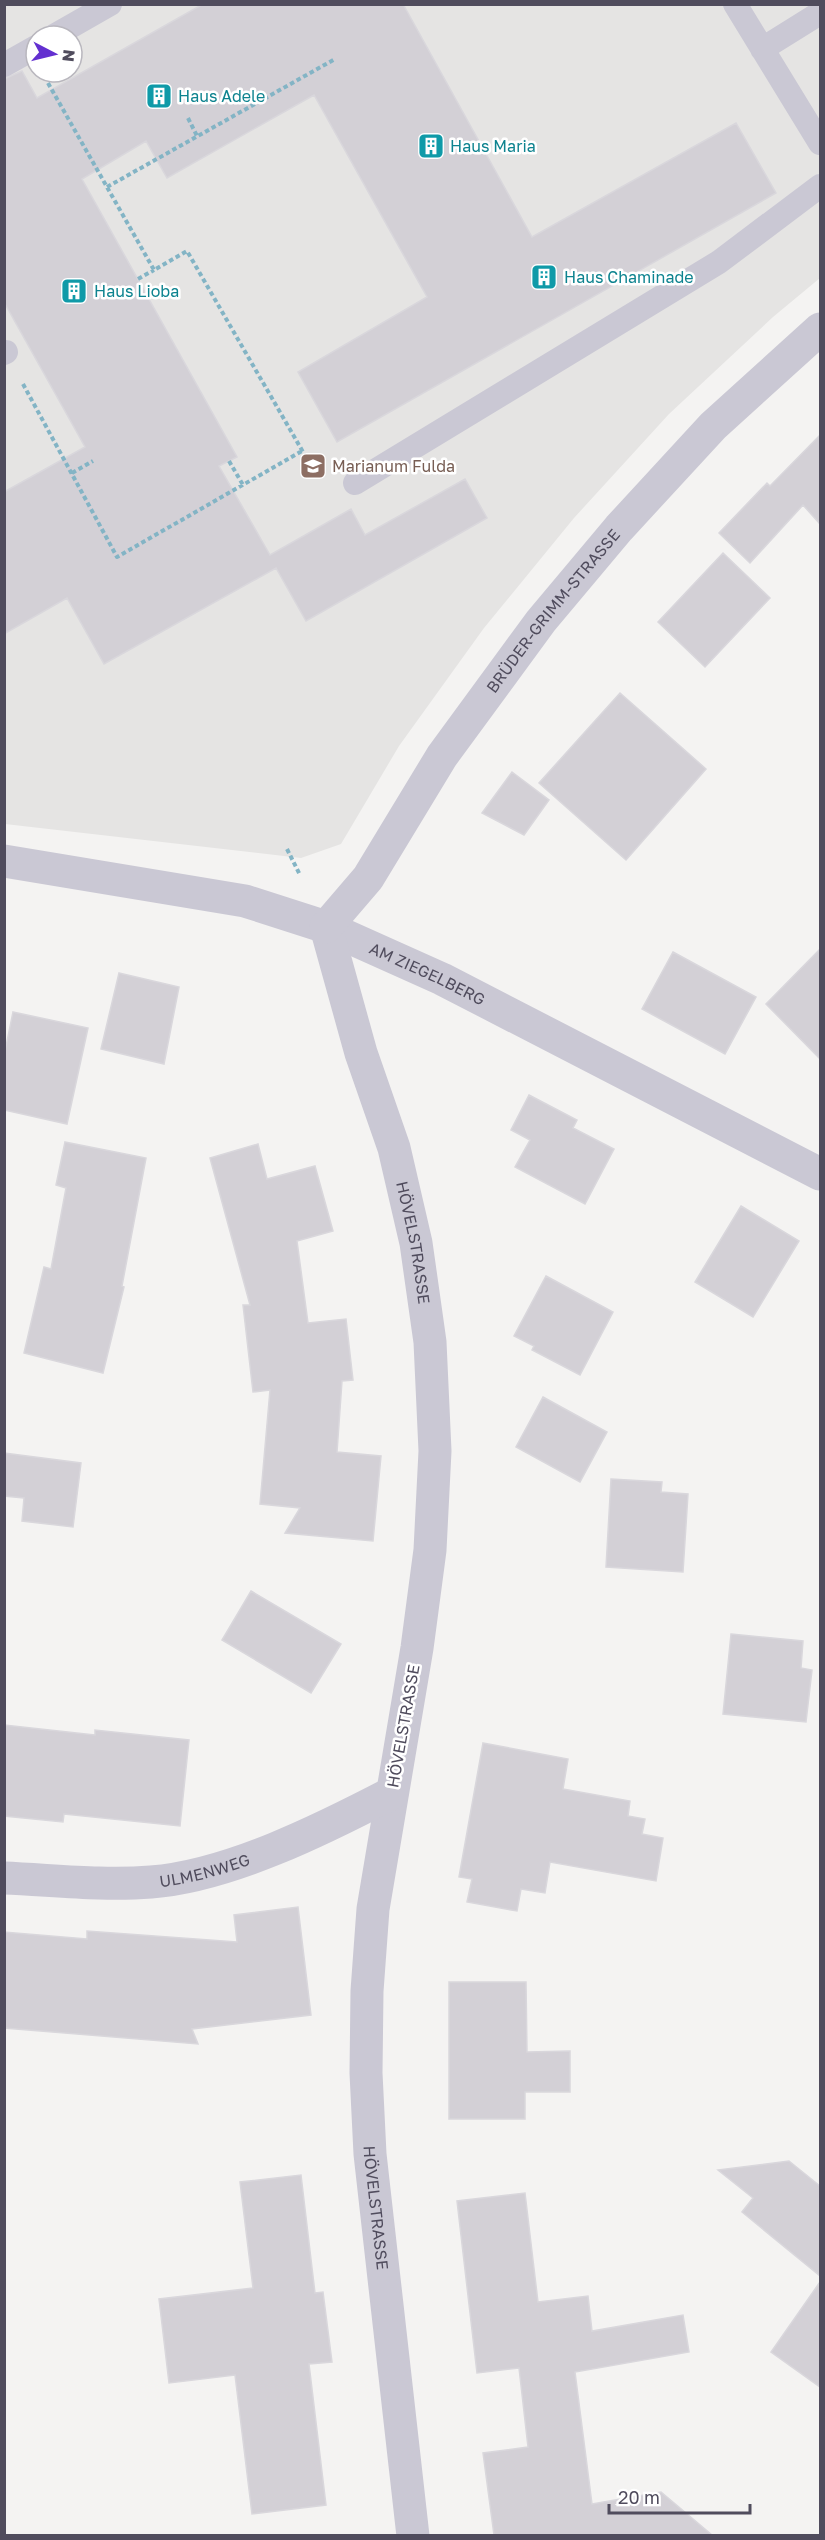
<svg xmlns="http://www.w3.org/2000/svg" width="825" height="2540" font-family="'Golos Text',sans-serif">
  <style>
    .education { fill: #e5e4e3; fill-rule: evenodd }
    .building { fill: #d3d0d6; stroke: #d9d7dc; stroke-width: 1.5 }
    .lines { fill: none; stroke-linecap: round; stroke-linejoin: round }
    .path { stroke: #83b4c5; stroke-width: 4; stroke-dasharray: 4.5 3; stroke-linecap: butt }
    .lane { stroke: #cac8d4; stroke-width: 24 }
    .street { stroke: #cac8d4; stroke-width: 33 }
    .labels { text-anchor: middle; dominant-baseline: central; stroke-width: 5; stroke-linejoin: round; paint-order: stroke }
    .culture-label { font-size: 16px; fill: #0d838f; stroke: #fff; text-anchor: start }
    .education-label { font-size: 16px; fill: #785e54; stroke: #fff; text-anchor: start }
    .street-label { font-size: 16px; fill: #504c5d; stroke: #fff }
  </style>
  <rect width="100%" height="100%" fill="#f4f3f2"/>
  <path class="education" d="M 5,5 L 820,5 L 820,278 L 773,317 L 669,414 L 574,518 L 484,628 L 399,746 L 341,844 L 301,858 L 5,824 ZM 36,36 L 72,36 L 72,72 L 36,72 Z"/>
  <path class="building" d="M 203,4 L 403,4 L 532,237 L 736,123 L 776,193 L 337,442 L 298,372 L 427,297 L 314,95 L 167,178 L 146,141 L 82,179 L 237,457 L 219,466 L 270,555 L 351,509 L 365,535 L 465,479 L 487,518 L 306,621 L 276,568 L 104,664 L 67,598 L 4,634 L 4,492 L 85,447 L 4,302 L 4,79 L 22,71 L 37,98 Z
    M 820,435 L 820,524 L 803,505 L 750,563 L 719,533 L 767,483 L 770,486 Z
    M 723,553 L 770,598 L 705,667 L 658,622 Z
    M 620,693 L 706,769 L 626,860 L 539,783 Z
    M 512,772 L 549,800 L 524,835 L 482,813 Z
    M 820,949 L 820,1059 L 766,1004 Z
    M 673,952 L 756,997 L 725,1054 L 642,1009 Z
    M 119,973 L 179,987 L 164,1064 L 101,1049 Z
    M 13,1012 L 88,1028 L 67,1124 L 4,1110 L 4,1056 Z
    M 529,1095 L 577,1120 L 573,1128 L 614,1149 L 585,1204 L 515,1167 L 530,1140 L 511,1130 Z
    M 65,1142 L 146,1158 L 122,1286 L 124,1287 L 103,1373 L 24,1353 L 44,1267 L 51,1269 L 66,1188 L 56,1185 Z
    M 258,1144 L 267,1179 L 315,1166 L 333,1231 L 297,1241 L 308,1323 L 346,1319 L 353,1380 L 342,1381 L 337,1452 L 381,1456 L 373,1541 L 285,1533 L 300,1508 L 260,1504 L 270,1390 L 253,1392 L 243,1305 L 250,1305 L 210,1158 Z
    M 741,1206 L 799,1241 L 753,1317 L 695,1282 Z
    M 546,1276 L 613,1312 L 580,1375 L 532,1350 L 534,1346 L 514,1336 Z
    M 543,1397 L 607,1432 L 580,1482 L 516,1447 Z
    M 4,1453 L 81,1463 L 73,1527 L 22,1521 L 24,1498 L 4,1496 Z
    M 611,1479 L 662,1482 L 661,1492 L 688,1494 L 683,1572 L 606,1567 Z
    M 251,1591 L 341,1644 L 311,1693 L 222,1640 Z
    M 731,1634 L 803,1641 L 801,1668 L 812,1670 L 806,1722 L 723,1714 Z
    M 4,1725 L 95,1735 L 95,1730 L 189,1740 L 180,1826 L 64,1814 L 63,1822 L 4,1816 Z
    M 483,1743 L 568,1759 L 563,1789 L 630,1801 L 628,1816 L 645,1819 L 642,1834 L 663,1838 L 656,1881 L 550,1862 L 545,1893 L 521,1889 L 517,1911 L 467,1902 L 472,1879 L 459,1877 Z
    M 298,1907 L 311,2015 L 192,2029 L 198,2044 L 4,2028 L 4,1932 L 87,1939 L 87,1931 L 237,1942 L 234,1915 Z
    M 449,1982 L 526,1982 L 527,2052 L 570,2051 L 570,2092 L 525,2092 L 525,2119 L 449,2119 Z
    M 789,2161 L 820,2186 L 820,2276 L 742,2212 L 753,2198 L 718,2170 Z
    M 301,2175 L 315,2293 L 323,2292 L 332,2362 L 309,2364 L 326,2505 L 252,2514 L 235,2375 L 169,2383 L 159,2299 L 253,2288 L 240,2182 Z
    M 525,2193 L 538,2302 L 588,2296 L 592,2331 L 683,2315 L 689,2352 L 575,2372 L 592,2504 L 661,2492 L 712,2535 L 494,2535 L 483,2453 L 528,2447 L 519,2368 L 477,2373 L 457,2201 Z
    M 820,2282 L 820,2387 L 771,2352 Z"/>
  <g class="lines">
    <path class="path" d="M 48,83 L 154,270 L 187,251 L 318,478
      M 188,118 L 197,136
      M 107,187 L 335,59
      M 138,279 L 154,270
      M 23,384 L 117,557 L 302,451
      M 229,461 L 243,485
      M 72,473 L 93,461
      M 287,849 L 300,875"/>
    <path class="lane" d="M 735,4 L 820,143
      M 54,36 L 110,4
      M 762,49 L 820,13
      M 4,65 L 36,47
      M 4,353 L 6,352
      M 355,483 L 719,262 L 820,186"/>
    <g class="street">
      <path id="s1" d="M 4,861 L 245,901 L 326,927 L 442,979 L 820,1174"/>
      <path id="s2" d="M 326,927 L 361,1053 L 394,1148 L 416,1243 L 430,1342 L 435,1451 L 430,1550 L 417,1648 L 373,1909 L 367,1991 L 366,2073 L 370,2154 L 413,2536"/>
      <path id="s3" d="M 326,927 L 368,878 L 442,756 L 541,621 L 619,528 L 713,426 L 820,329"/>
      <path id="s4" d="M 4,1878 C 53,1880 103,1886 151,1882 C 229,1876 323,1829 392,1793"/>
    </g>
  </g>
  <defs>
    <symbol id="building-square" viewBox="-11 -11 22 22"><rect x="-9" y="-9" width="18" height="18" rx="4" fill="#0f9aa8" stroke="#fff"/><path d="M-4-6H4V6H1V3H-1V6H-4ZM-2.5-4.3h1.7v1.8h-1.7ZM.8-4.3h1.7v1.8H.8ZM-2.5-1h1.7V.8h-1.7ZM.8-1h1.7V.8H.8Z" fill="#fff"/></symbol>
    <symbol id="school-square" viewBox="-11 -11 22 22"><rect x="-9" y="-9" width="18" height="18" rx="4" fill="#8d6e63" stroke="#fff"/><path d="M0-5L7-2L0 1L-7-2ZM-4 1L0 2.5L4 1V4Q0 6-4 4Z" fill="#fff"/></symbol>
  </defs>
  <g fill-rule="evenodd">
    <use href="#building-square" x="144" y="81" width="30" height="30"/>
    <use href="#building-square" x="416" y="131" width="30" height="30"/>
    <use href="#building-square" x="529" y="262" width="30" height="30"/>
    <use href="#building-square" x="59" y="276" width="30" height="30"/>
    <use href="#school-square" x="298" y="451" width="30" height="30"/>
  </g>
  <g class="labels">
    <g class="culture-label">
      <text x="178" y="96">Haus Adele</text>
      <text x="450" y="146">Haus Maria</text>
      <text x="564" y="277">Haus Chaminade</text>
      <text x="94" y="291">Haus Lioba</text>
    </g>
    <g class="education-label">
      <text x="332" y="466">Marianum Fulda</text>
    </g>
    <g class="street-label">
      <text stroke="none"><textPath href="#s3" startOffset="390">BRÜDER-GRIMM-STRASSE</textPath></text>
      <text stroke="none"><textPath href="#s1" startOffset="441">AM ZIEGELBERG</textPath></text>
      <text stroke="none"><textPath href="#s2" startOffset="328">HÖVELSTRASSE</textPath></text>
      <text transform="translate(403 1726) rotate(-80)">HÖVELSTRASSE</text>
      <text stroke="none"><textPath href="#s4" startOffset="202">ULMENWEG</textPath></text>
      <text stroke="none"><textPath href="#s2" startOffset="1300">HÖVELSTRASSE</textPath></text>
    </g>
  </g>
  <rect width="825" height="2540" fill="none" stroke="#504c5d" stroke-width="12"/>
  <g transform="translate(54 54) rotate(97)"><circle r="28" fill="#ffffff" stroke="#b9b7be" stroke-width="1.5"/>
  <path d="M0-4.5L10 22L0 15L-10 22Z" fill="#6330d0"/>
  <text y="-9" font-size="16" font-weight="bold" text-anchor="middle" fill="#504c5d">N</text>
  </g>
  <path d="M609 2504v9h141v-9" fill="none" stroke="#504c5d" stroke-width="3"/>
  <text x="618" y="2504" font-size="18" fill="#504c5d" stroke="#ffffff" stroke-width="4.5" paint-order="stroke">20 m</text>
</svg>
